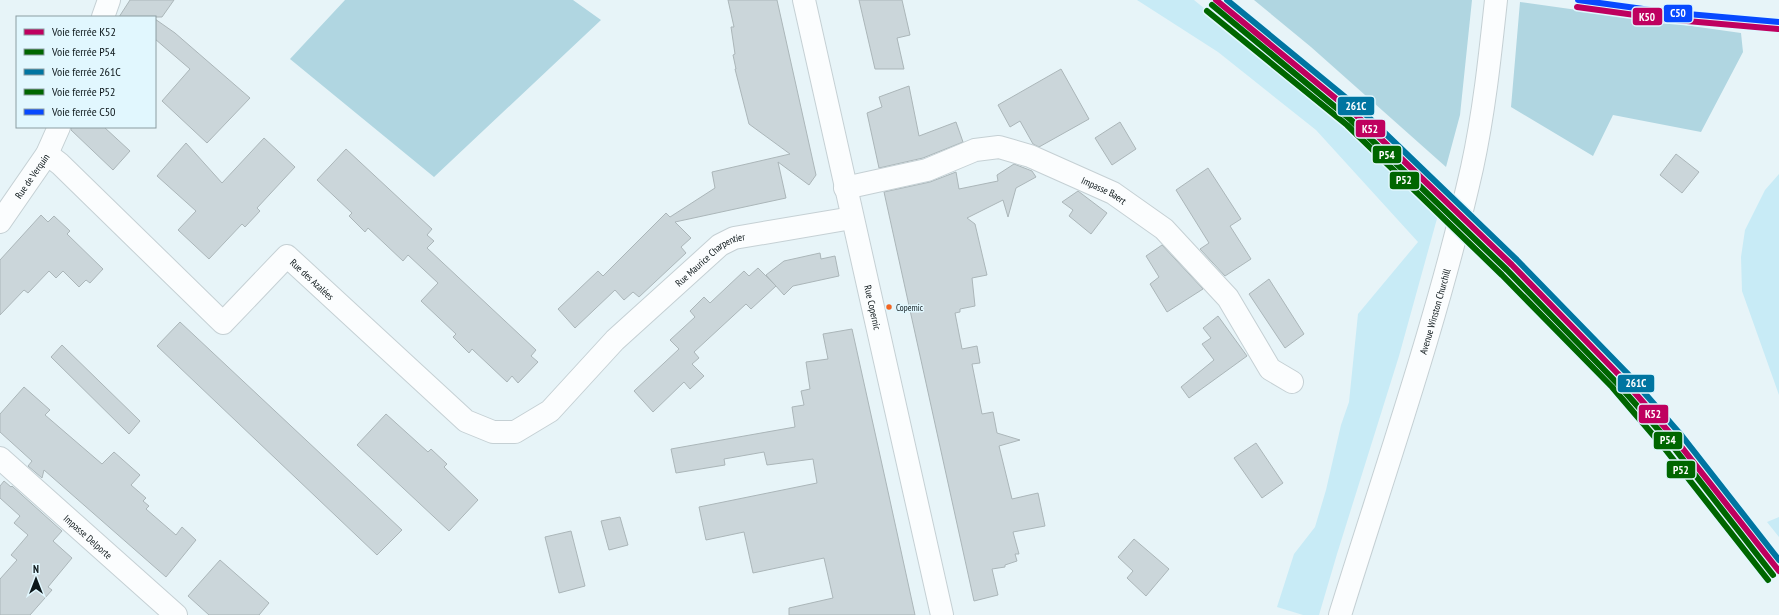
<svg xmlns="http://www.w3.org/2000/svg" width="1779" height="615" font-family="'PT Sans Narrow',sans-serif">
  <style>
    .green { fill: #c8ebf6 }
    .forest { fill: #b0d6e1 }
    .building { fill: #cbd6da; stroke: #abb6b9 }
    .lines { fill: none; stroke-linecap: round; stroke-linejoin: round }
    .minor-casing { stroke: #c5d0d4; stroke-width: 24 }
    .major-casing { stroke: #c5d0d4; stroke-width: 24 }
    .minor { stroke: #fbfdfe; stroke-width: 22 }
    .major { stroke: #fbfdfe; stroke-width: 22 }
    .rail-1-casing { stroke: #e1f7fe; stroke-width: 9 }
    .rail-2-casing { stroke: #e1f7fe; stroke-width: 9 }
    .rail-3-casing { stroke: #e1f7fe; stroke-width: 9 }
    .rail-4-casing { stroke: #e1f7fe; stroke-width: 9 }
    .rail-5-casing { stroke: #e1f7fe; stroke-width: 9 }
    .rail-6-casing { stroke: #e1f7fe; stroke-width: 9 }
    .rail-1 { stroke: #bf005f; stroke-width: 6 }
    .rail-2 { stroke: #060; stroke-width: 6 }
    .rail-3 { stroke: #0075a1; stroke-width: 6 }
    .rail-4 { stroke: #060; stroke-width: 6 }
    .rail-5 { stroke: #0749ff; stroke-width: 6 }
    .rail-6 { stroke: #bf005f; stroke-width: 6 }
    .bus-dot { fill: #f26522; stroke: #e1f7fe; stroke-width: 1.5 }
    .labels { text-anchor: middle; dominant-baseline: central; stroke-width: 3; stroke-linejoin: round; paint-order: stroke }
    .bus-label { font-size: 9px; fill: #0c1619; stroke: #e1f7fe; text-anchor: start }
    .street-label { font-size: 10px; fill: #0c1619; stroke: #e1f7fe }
    .line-badge { stroke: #e1f7fe; stroke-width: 1.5 }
    .badge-label { font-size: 11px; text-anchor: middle; font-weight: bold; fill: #fff }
  </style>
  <rect width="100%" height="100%" fill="#e7f4f8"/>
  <path class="green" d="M 1137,0 L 1194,0 L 1360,134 L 1438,215 L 1399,356 L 1337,554 L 1319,615 L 1303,615 L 1277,607 L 1294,554 L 1315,527 L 1326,490 L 1341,425 L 1349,402 L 1358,314 L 1418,242 L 1316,130 L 1218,52 Z
    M 1779,174 L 1779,395 L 1742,291 L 1741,257 L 1745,230 L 1765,190 Z
    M 1779,517 L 1779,537 L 1767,522 Z"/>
  <path class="forest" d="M 345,0 L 573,0 L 601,20 L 434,177 L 290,59 Z
    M 1254,0 L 1472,0 L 1460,115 L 1446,167 L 1311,47 Z
    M 1520,2 L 1741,33 L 1743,52 L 1701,132 L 1613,115 L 1593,156 L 1511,107 Z"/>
  <path class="building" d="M 130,0 L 174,0 L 162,17 L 119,17 Z
    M 728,0 L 777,0 L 816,175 L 809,185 L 778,162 L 786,198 L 675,222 L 691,238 L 681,247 L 686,253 L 639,297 L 633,292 L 624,300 L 615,290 L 575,328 L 558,309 L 598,271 L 603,276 L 666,213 L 670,217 L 715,188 L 712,172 L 790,154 L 749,124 L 735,69 L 736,69 L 733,55 L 735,54 L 731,27 L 734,27 Z
    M 859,0 L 902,0 L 910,35 L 897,38 L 904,69 L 875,69 Z
    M 155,19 L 175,33 L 250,98 L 207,143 L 162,101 L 190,69 L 155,39 Z
    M 1061,69 L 1089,119 L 1039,147 L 1033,144 L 1020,121 L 1010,127 L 998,105 Z
    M 909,86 L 919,136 L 956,122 L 963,142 L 923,158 L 879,168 L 867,113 L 882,107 L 879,97 Z
    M 1120,122 L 1136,149 L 1112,165 L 1095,138 Z
    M 71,127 L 104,127 L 130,151 L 113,170 L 71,130 Z
    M 264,138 L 295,167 L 257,208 L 260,211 L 245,227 L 242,224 L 209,259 L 178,230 L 196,211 L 157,176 L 186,143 L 222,183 Z
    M 346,149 L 432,229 L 427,235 L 434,241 L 427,248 L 536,350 L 531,356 L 538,362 L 518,383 L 512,376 L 507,382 L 472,349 L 469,353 L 453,337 L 456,334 L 421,301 L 438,283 L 408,255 L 403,261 L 368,228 L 365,232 L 349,216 L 352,213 L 317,180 Z
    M 1676,154 L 1699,172 L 1682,193 L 1660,175 Z
    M 1014,164 L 1032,171 L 1036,177 L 1016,188 L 1008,217 L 1003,200 L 967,218 L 975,224 L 987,275 L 972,278 L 975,306 L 960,309 L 960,312 L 955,313 L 962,349 L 977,346 L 980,363 L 972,364 L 982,414 L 993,412 L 997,433 L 1020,440 L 999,446 L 1012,499 L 1038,493 L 1045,526 L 1013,532 L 1019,554 L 1015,554 L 1017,561 L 1005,565 L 1005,567 L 992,569 L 998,595 L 974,601 L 884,192 L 930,182 L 956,172 L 959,189 L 998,181 L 997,175 Z
    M 1208,168 L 1241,219 L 1230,226 L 1251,259 L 1225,276 L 1200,249 L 1209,243 L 1176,190 Z
    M 1078,191 L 1107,213 L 1091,234 L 1069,216 L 1073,210 L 1062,202 Z
    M 41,215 L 48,222 L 54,216 L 70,231 L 67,234 L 103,269 L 90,283 L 86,280 L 79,287 L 63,271 L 56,278 L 49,271 L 28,293 L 24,290 L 0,315 L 0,260 Z
    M 1162,245 L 1203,289 L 1167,312 L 1150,284 L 1159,277 L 1146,256 Z
    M 820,253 L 821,259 L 835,256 L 839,276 L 793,286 L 784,295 L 766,275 L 784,261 Z
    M 758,268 L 776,286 L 751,309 L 746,304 L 694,352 L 699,358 L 692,364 L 704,376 L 690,389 L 684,382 L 653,412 L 634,391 L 679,349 L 670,340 L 695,317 L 690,311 L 704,297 L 710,303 L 744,271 L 749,276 Z
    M 1269,279 L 1304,334 L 1285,348 L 1249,294 Z
    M 1218,316 L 1247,356 L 1189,398 L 1181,387 L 1214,360 L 1202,344 L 1211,338 L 1203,328 Z
    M 180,322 L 402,530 L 377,555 L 157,346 Z
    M 852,329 L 889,496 L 915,615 L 789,615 L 789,608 L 833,598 L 824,558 L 753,573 L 744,532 L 706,540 L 699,507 L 817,483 L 813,459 L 767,465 L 764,452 L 724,459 L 725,465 L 676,473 L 671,449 L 795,427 L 792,407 L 804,405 L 801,391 L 810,389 L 806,362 L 828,359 L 823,334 Z
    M 62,345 L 140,421 L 129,434 L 51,357 Z
    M 24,387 L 50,410 L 45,415 L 102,464 L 114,452 L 140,475 L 131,485 L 146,498 L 143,501 L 149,506 L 146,509 L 176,535 L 182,527 L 196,540 L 166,577 L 44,470 L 42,478 L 28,466 L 32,461 L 0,432 L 0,414 Z
    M 386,414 L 428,452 L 431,449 L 447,464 L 444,467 L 478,500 L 449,531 L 357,445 Z
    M 1256,443 L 1283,483 L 1262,498 L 1234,458 Z
    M 4,481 L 11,487 L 12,486 L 62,531 L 53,541 L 72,558 L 48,587 L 52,590 L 30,615 L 0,615 L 0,579 L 17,560 L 11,555 L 28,535 L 14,523 L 20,516 L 0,498 L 0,486 Z
    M 620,517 L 628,545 L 609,550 L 601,521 Z
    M 571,531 L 585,586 L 559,593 L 545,537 Z
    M 1134,539 L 1169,569 L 1146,596 L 1127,578 L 1133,571 L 1118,557 Z
    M 220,560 L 269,603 L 259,615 L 209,615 L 188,596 Z"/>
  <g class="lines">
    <defs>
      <g id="minor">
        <path id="s1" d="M 804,0 L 942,615"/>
        <path d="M 103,17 L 109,0"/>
        <path id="s2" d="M 47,154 L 60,164 L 223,323 L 287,256 L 466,421 L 493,432 L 515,432 L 550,411 L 615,340 L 720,245 L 734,238 L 852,218"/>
        <path id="s3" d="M 845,188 L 927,170 L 975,150 L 999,147 L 1030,156 L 1113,193 L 1164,229 L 1228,298 L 1270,369 L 1292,382"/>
        <path id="s4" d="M 0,222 L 47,154 L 59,127"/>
        <path id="s5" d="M 0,458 L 176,615"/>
      </g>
      <g id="major">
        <path id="s6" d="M 1340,615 C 1386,467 1438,319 1472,168 C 1484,113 1490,56 1496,0"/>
      </g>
    </defs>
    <use href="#minor" class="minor-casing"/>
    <use href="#major" class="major-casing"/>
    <use href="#minor" class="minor"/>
    <use href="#major" class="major"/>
    <defs>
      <path id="rail-1" d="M 1216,0 L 1356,115 L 1512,265 L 1622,378 L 1676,440 L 1779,571"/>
      <path id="rail-2" d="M 1212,5 L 1351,120 L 1507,270 L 1617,383 L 1671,444 L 1773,575"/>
      <path id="rail-3" d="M 1227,0 L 1361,110 L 1517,260 L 1627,373 L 1682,436 L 1779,560"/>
      <path id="rail-4" d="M 1207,11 L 1347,125 L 1502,275 L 1612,387 L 1665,449 L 1768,580"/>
      <path id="rail-5" d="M 1578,0 L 1665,12 L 1779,22"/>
      <path id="rail-6" d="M 1577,7 L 1664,19 L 1778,29"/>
    </defs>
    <use href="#rail-1" class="rail-1-casing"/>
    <use href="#rail-2" class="rail-2-casing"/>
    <use href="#rail-3" class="rail-3-casing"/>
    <use href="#rail-4" class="rail-4-casing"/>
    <use href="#rail-5" class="rail-5-casing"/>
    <use href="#rail-6" class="rail-6-casing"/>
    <use href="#rail-1" class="rail-1"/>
    <use href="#rail-2" class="rail-2"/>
    <use href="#rail-3" class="rail-3"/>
    <use href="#rail-4" class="rail-4"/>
    <use href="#rail-5" class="rail-5"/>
    <use href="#rail-6" class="rail-6"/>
  </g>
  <circle class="bus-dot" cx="889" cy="307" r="3.5"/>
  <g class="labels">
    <g class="bus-label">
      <text x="896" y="307">Copernic</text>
    </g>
    <g class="street-label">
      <text stroke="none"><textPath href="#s4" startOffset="56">Rue de Verquin</textPath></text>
      <text stroke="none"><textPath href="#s3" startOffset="274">Impasse Baert</textPath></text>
      <text stroke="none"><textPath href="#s2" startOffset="894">Rue Maurice Charpentier</textPath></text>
      <text stroke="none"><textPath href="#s2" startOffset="371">Rue des Azalées</textPath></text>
      <text stroke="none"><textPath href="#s1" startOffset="315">Rue Copernic</textPath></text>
      <text stroke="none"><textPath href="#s6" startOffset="318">Avenue Winston Churchill</textPath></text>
      <text stroke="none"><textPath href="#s5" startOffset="118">Impasse Delporte</textPath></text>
    </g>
  </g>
  <g class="line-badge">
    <rect x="1663" y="4" width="30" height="19" rx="4" fill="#0749ff"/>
    <rect x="1632" y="7" width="31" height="19" rx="4" fill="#bf005f"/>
    <rect x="1337" y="96" width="38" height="20" rx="4" fill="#0075a1"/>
    <rect x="1355" y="119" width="31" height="19" rx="4" fill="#bf005f"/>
    <rect x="1372" y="145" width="30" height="19" rx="4" fill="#060"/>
    <rect x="1389" y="171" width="31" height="19" rx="4" fill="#060"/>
    <rect x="1617" y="374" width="38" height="19" rx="4" fill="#0075a1"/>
    <rect x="1638" y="404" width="31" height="20" rx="4" fill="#bf005f"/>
    <rect x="1653" y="431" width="30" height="19" rx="4" fill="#060"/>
    <rect x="1666" y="460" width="30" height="19" rx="4" fill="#060"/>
  </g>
  <g class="badge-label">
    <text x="1678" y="17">C50</text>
    <text x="1647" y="21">K50</text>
    <text x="1356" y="110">261C</text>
    <text x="1370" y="133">K52</text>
    <text x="1387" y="159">P54</text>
    <text x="1404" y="184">P52</text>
    <text x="1636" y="387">261C</text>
    <text x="1653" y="418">K52</text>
    <text x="1668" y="444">P54</text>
    <text x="1681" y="474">P52</text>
  </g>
  <rect x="16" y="16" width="140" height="112" fill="#e1f7fe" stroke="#8c9da2"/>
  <rect x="24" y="29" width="20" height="6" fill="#bf005f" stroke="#8c9da2"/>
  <text x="52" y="36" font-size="12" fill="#0c1619">Voie ferrée K52</text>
  <rect x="24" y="49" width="20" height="6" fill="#006600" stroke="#8c9da2"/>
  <text x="52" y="56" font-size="12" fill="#0c1619">Voie ferrée P54</text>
  <rect x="24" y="69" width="20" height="6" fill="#0075a1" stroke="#8c9da2"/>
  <text x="52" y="76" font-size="12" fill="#0c1619">Voie ferrée 261C</text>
  <rect x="24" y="89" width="20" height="6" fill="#006600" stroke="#8c9da2"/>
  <text x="52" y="96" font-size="12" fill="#0c1619">Voie ferrée P52</text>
  <rect x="24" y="109" width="20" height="6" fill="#0749ff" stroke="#8c9da2"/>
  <text x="52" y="116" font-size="12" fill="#0c1619">Voie ferrée C50</text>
  <g transform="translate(36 579)" stroke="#e1f7fe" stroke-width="3" paint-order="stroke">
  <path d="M0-3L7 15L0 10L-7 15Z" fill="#0c1619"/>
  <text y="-6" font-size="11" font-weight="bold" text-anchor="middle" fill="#0c1619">N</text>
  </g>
</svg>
